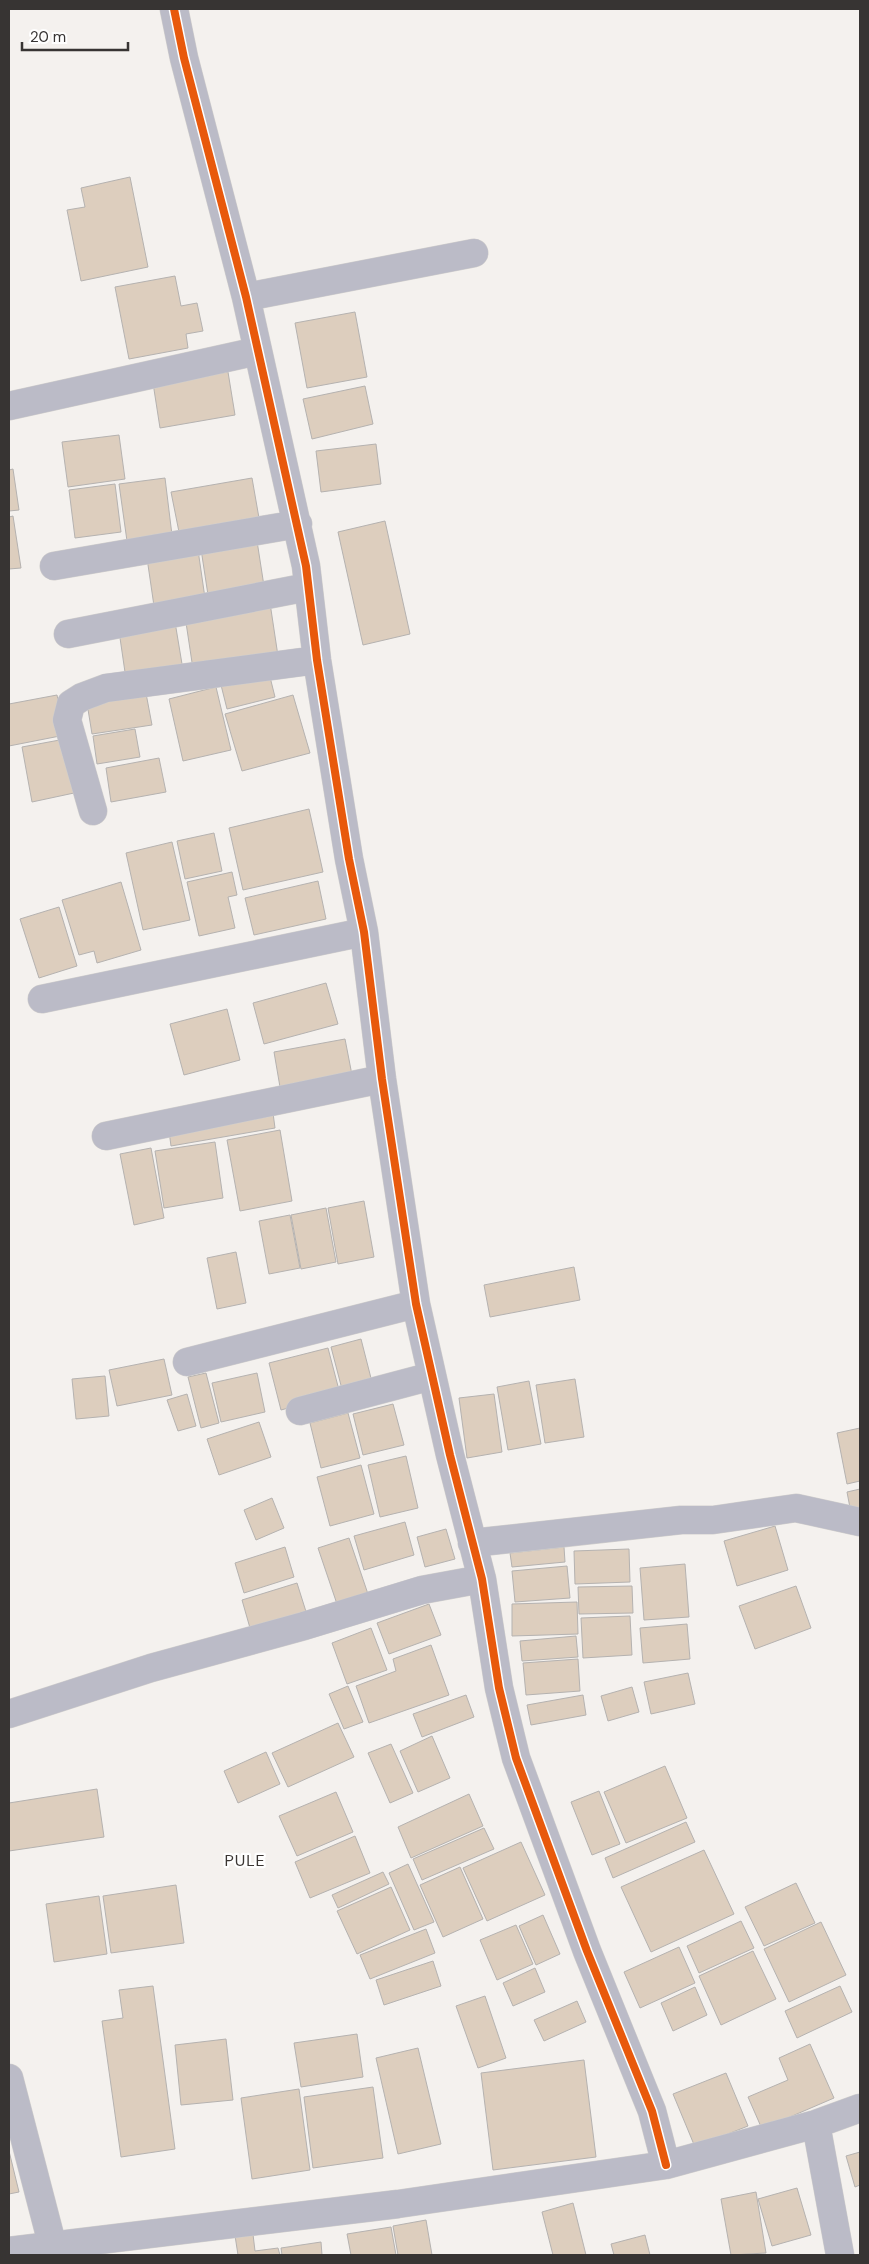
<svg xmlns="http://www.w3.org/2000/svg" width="869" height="2264" font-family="'DM Sans',sans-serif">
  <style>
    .building { fill: #ddcebe; stroke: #b5b2b0 }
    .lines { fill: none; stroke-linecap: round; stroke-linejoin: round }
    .minor-casing { stroke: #d1cfcd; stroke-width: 29 }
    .minor { stroke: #bbbbc7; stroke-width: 28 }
    .cycleway-casing { stroke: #fefefe; stroke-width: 11 }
    .cycleway { stroke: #e8590c; stroke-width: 8 }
    .labels { text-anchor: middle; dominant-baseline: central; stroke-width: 4.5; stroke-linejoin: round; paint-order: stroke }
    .quarter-label { font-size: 16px; letter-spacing: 1px; fill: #3a3532; stroke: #fefefe }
  </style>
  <rect width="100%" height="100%" fill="#f4f1ee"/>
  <path class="building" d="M 130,177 L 148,267 L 81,281 L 67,210 L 85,207 L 81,188 Z
    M 175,276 L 181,306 L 197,303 L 203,331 L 186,334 L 188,348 L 129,359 L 115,287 Z
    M 355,312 L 367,377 L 307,388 L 295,323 Z
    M 228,372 L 235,415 L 160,428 L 153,383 Z
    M 365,386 L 373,424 L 312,439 L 303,399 Z
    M 119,435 L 125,479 L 68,487 L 62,442 Z
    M 376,444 L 381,484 L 321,492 L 316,451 Z
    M 13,469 L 19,510 L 9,511 L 9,470 Z
    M 165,478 L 172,535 L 127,541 L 119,484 Z
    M 252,478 L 259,518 L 179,532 L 171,492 Z
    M 115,484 L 121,532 L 75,538 L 69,490 Z
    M 13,516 L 21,568 L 9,569 L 9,517 Z
    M 385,521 L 410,634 L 363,645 L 338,532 Z
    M 257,541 L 264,586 L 208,595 L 201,549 Z
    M 198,550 L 205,598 L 154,606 L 147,558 Z
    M 270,603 L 278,656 L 193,669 L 185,616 Z
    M 175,622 L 183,670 L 126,679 L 119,631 Z
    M 268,669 L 275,697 L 227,709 L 220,681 Z
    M 216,687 L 231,750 L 183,761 L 169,699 Z
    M 145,688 L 152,725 L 92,734 L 86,697 Z
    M 57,695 L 65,735 L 9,746 L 9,704 Z
    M 293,695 L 310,753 L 242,771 L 225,714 Z
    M 135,729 L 140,757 L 97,764 L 93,736 Z
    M 65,739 L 74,793 L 32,802 L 22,747 Z
    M 159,758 L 166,792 L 111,802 L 106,768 Z
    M 309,809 L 323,872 L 243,890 L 229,828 Z
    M 214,833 L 222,871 L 185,879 L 177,841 Z
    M 172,842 L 190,920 L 143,930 L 126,853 Z
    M 232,872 L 237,895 L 228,897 L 235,928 L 199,936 L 187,882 Z
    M 318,881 L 326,919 L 254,935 L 245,898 Z
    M 121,882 L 141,950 L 97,963 L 94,951 L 79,955 L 62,900 Z
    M 59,907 L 77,966 L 39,978 L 20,919 Z
    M 326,983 L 338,1024 L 264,1044 L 253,1003 Z
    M 227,1009 L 240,1060 L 184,1075 L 170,1024 Z
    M 345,1039 L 352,1075 L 280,1087 L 274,1052 Z
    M 273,1113 L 275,1128 L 171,1146 L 169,1131 Z
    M 280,1130 L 292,1201 L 240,1211 L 227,1140 Z
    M 215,1142 L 223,1198 L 164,1208 L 155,1151 Z
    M 151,1148 L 164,1218 L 134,1225 L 120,1154 Z
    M 364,1201 L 374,1257 L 338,1264 L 328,1208 Z
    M 326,1208 L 336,1262 L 301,1269 L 291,1215 Z
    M 290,1215 L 300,1268 L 269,1274 L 259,1221 Z
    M 236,1252 L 246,1303 L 217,1309 L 207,1258 Z
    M 574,1267 L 580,1300 L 490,1317 L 484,1285 Z
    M 361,1339 L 373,1386 L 343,1393 L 331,1347 Z
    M 328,1348 L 340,1394 L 281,1410 L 269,1363 Z
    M 164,1359 L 172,1395 L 117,1406 L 109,1370 Z
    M 206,1373 L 219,1423 L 201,1428 L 188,1377 Z
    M 257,1373 L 265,1412 L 221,1422 L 212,1383 Z
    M 105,1376 L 109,1416 L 76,1419 L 72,1379 Z
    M 575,1379 L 584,1437 L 545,1443 L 536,1385 Z
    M 529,1381 L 541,1444 L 508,1450 L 497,1387 Z
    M 187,1394 L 196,1426 L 178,1431 L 167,1400 Z
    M 494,1394 L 502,1452 L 467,1458 L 459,1398 Z
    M 393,1404 L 404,1445 L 363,1455 L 353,1414 Z
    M 348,1413 L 360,1458 L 321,1468 L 310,1423 Z
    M 259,1422 L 271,1457 L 219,1475 L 207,1439 Z
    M 860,1428 L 860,1481 L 847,1484 L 837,1433 Z
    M 406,1456 L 418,1508 L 380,1517 L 368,1465 Z
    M 361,1465 L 374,1514 L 330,1526 L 317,1477 Z
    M 860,1489 L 860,1511 L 851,1513 L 847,1492 Z
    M 272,1498 L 284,1528 L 256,1540 L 244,1510 Z
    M 405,1522 L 414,1555 L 364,1570 L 354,1536 Z
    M 775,1526 L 788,1570 L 737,1586 L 724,1541 Z
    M 446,1529 L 455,1559 L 425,1567 L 417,1537 Z
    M 349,1538 L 369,1597 L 338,1607 L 318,1548 Z
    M 285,1547 L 294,1577 L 244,1593 L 235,1563 Z
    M 564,1547 L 565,1562 L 512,1567 L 510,1553 Z
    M 629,1549 L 630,1582 L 575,1584 L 574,1551 Z
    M 685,1564 L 689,1617 L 644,1620 L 640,1568 Z
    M 567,1566 L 570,1598 L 515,1602 L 512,1571 Z
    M 297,1583 L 308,1618 L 252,1635 L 242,1600 Z
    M 632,1586 L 633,1613 L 579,1614 L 578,1587 Z
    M 796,1586 L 811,1628 L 755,1649 L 739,1606 Z
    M 577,1602 L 578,1634 L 512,1636 L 512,1604 Z
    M 429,1604 L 441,1635 L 389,1654 L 377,1623 Z
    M 630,1616 L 632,1655 L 583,1658 L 581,1618 Z
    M 687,1624 L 690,1659 L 643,1663 L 640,1628 Z
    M 371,1628 L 387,1670 L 347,1684 L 332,1643 Z
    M 576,1636 L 578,1657 L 522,1661 L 520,1641 Z
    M 431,1645 L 449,1695 L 369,1723 L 356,1686 L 396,1671 L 393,1659 Z
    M 578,1659 L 580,1691 L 526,1695 L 523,1663 Z
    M 688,1673 L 695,1704 L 651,1714 L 644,1682 Z
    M 348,1686 L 363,1722 L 344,1729 L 329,1694 Z
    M 632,1687 L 639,1712 L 608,1721 L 601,1696 Z
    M 466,1695 L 474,1717 L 422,1737 L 413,1714 Z
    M 583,1695 L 586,1715 L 531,1725 L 527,1705 Z
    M 338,1723 L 354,1757 L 288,1787 L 272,1753 Z
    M 432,1736 L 450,1778 L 418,1792 L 400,1751 Z
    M 391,1744 L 413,1793 L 390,1803 L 368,1753 Z
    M 266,1752 L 280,1784 L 238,1803 L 224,1771 Z
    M 665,1766 L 687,1818 L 626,1843 L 604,1792 Z
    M 97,1789 L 104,1837 L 9,1851 L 9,1803 Z
    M 599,1791 L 620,1844 L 592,1855 L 571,1802 Z
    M 336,1792 L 353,1832 L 297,1856 L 279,1816 Z
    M 469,1794 L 483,1826 L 411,1858 L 398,1827 Z
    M 686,1822 L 695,1842 L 613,1878 L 605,1858 Z
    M 484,1828 L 494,1849 L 422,1880 L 413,1859 Z
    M 355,1836 L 370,1873 L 310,1898 L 295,1862 Z
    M 521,1842 L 545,1895 L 487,1921 L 463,1868 Z
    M 704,1850 L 734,1914 L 651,1952 L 621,1887 Z
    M 408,1864 L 434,1922 L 414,1930 L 389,1873 Z
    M 460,1867 L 483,1919 L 443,1937 L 420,1885 Z
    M 383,1872 L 389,1884 L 338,1908 L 332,1895 Z
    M 796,1883 L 815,1923 L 764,1946 L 745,1907 Z
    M 176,1885 L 184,1943 L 111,1953 L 103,1896 Z
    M 391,1887 L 410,1930 L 357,1954 L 337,1911 Z
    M 99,1896 L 107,1954 L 54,1962 L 46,1904 Z
    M 543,1915 L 560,1954 L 536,1965 L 519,1926 Z
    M 741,1921 L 754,1948 L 699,1973 L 687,1946 Z
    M 821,1922 L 846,1975 L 789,2002 L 764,1949 Z
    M 516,1925 L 533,1964 L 497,1980 L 480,1940 Z
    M 426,1929 L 435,1953 L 370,1979 L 360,1955 Z
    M 679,1947 L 695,1983 L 640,2008 L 624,1972 Z
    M 753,1951 L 776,1999 L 721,2025 L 699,1976 Z
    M 433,1961 L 441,1986 L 384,2005 L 376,1980 Z
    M 535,1968 L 545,1992 L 513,2006 L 503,1983 Z
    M 153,1986 L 175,2149 L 121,2157 L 102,2021 L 123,2018 L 119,1990 Z
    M 840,1986 L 852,2012 L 797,2038 L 785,2011 Z
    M 695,1987 L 707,2015 L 673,2031 L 661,2003 Z
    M 485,1996 L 506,2058 L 478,2068 L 456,2006 Z
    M 577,2001 L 586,2022 L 544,2041 L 534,2020 Z
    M 357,2034 L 363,2077 L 301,2087 L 294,2043 Z
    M 226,2039 L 233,2100 L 181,2105 L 175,2045 Z
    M 810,2044 L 834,2098 L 762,2129 L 748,2097 L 788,2080 L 779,2058 Z
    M 418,2048 L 441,2144 L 398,2154 L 376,2058 Z
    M 584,2060 L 596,2157 L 493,2170 L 481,2073 Z
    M 726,2073 L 748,2126 L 695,2147 L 673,2094 Z
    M 373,2087 L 383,2158 L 313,2168 L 304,2097 Z
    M 299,2089 L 310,2170 L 252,2179 L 241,2098 Z
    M 9,2151 L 19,2192 L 9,2194 Z
    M 860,2152 L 860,2185 L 855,2187 L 846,2156 Z
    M 797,2188 L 811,2235 L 772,2246 L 758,2199 Z
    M 756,2192 L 766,2253 L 731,2255 L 721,2199 Z
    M 573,2203 L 586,2255 L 553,2255 L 542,2212 Z
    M 426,2220 L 432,2255 L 398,2255 L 393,2226 Z
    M 252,2226 L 255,2251 L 278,2248 L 280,2255 L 238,2255 L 234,2229 Z
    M 391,2227 L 396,2255 L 351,2255 L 347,2234 Z
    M 645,2235 L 650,2255 L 614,2255 L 611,2244 Z
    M 321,2242 L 322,2255 L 282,2255 L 281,2248 Z"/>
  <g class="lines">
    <defs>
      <path id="minor" d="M 174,9 L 184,58 L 246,297 L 306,566 L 317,660 L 349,859 L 364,932 L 382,1079 L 416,1304 L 450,1455 L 482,1579 L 499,1688 L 516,1758 L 587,1951 L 652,2111 L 666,2165
        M 246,297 L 474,253
        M 9,406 L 258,351
        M 54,566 L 298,524
        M 68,634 L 308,587
        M 93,811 L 67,720 L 71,704 L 82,697 L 106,688 L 317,660
        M 42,999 L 364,932
        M 106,1136 L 382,1079
        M 187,1362 L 416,1304
        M 300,1411 L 432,1376
        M 472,1543 L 681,1520 L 713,1520 L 796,1508 L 860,1522
        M 9,1714 L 151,1668 L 304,1626 L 422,1590 L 482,1579
        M 9,2078 L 55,2255
        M 816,2124 L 840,2255
        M 9,2251 L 398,2204 L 666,2165 L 816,2124 L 860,2108"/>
    </defs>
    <use href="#minor" class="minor-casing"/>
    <use href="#minor" class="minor"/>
    <defs>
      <path id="cycleway" d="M 174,9 L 184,58 L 246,297 L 306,566 L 317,660 L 349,859 L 364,932 L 382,1079 L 416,1304 L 450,1455 L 482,1579 L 499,1688 L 516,1758 L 587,1951 L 652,2111 L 666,2165"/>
    </defs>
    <use href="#cycleway" class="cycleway-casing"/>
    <use href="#cycleway" class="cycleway"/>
  </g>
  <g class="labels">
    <g class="quarter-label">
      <text x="245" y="1860">PULE</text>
    </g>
  </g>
  <rect width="869" height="2264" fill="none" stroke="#373433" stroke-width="20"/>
  <path d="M22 42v8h106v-8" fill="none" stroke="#373433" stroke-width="2.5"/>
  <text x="30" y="42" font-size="15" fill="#373433" stroke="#fefefe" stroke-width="4" paint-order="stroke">20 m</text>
</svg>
